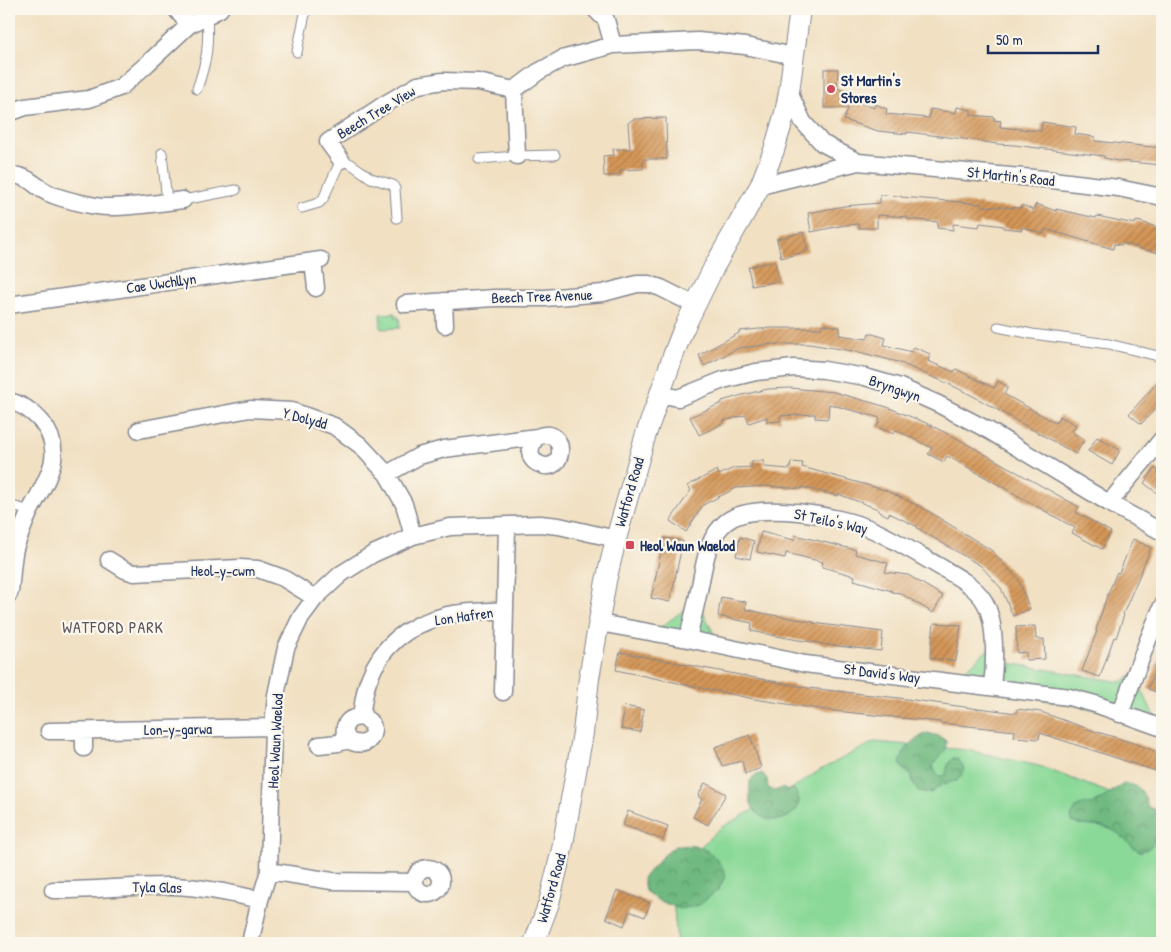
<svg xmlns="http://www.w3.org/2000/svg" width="1171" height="952" font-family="'Patrick Hand',sans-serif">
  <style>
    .grass { fill: #8bd998; stroke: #53847b }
    .forest { fill: url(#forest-crowns); stroke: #46746f }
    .park { fill: url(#park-crowns); stroke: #53847b }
    .building { fill: url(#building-hatch) }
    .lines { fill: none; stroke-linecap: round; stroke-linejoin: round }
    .service-casing { stroke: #868890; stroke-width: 11 }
    .minor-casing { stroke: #868890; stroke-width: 19 }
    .tertiary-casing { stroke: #868890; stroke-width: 22 }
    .service { stroke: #fff; stroke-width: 9 }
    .minor { stroke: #fff; stroke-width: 16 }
    .tertiary { stroke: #fff; stroke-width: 20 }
    .poi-dot { fill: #d1495b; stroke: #fbf7ec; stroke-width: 2 }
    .labels { text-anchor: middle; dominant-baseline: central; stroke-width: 4.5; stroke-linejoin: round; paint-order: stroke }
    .poi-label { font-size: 15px; font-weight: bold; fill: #1b2f5e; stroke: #fbf7ec; text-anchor: start }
    .street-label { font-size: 15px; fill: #1b2f5e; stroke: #fbf7ec }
    .neighbourhood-label { font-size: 16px; letter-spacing: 1px; fill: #5c535c; stroke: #fbf7ec }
  </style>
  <defs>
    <pattern id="forest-crowns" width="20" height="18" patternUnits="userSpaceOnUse" patternTransform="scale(1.25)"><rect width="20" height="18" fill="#70b980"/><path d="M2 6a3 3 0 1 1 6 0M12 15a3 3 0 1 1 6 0" fill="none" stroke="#5b976c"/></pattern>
    <pattern id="park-crowns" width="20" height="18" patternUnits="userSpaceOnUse" patternTransform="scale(1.25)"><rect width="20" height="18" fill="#8bd998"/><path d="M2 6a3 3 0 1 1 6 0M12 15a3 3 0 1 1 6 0" fill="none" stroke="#77bb85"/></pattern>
    <pattern id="building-hatch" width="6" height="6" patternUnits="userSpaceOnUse" patternTransform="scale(1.25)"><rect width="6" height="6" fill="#d59758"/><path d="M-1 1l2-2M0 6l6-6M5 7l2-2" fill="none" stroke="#ac7c4c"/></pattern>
  </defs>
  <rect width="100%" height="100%" fill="#fbf7ec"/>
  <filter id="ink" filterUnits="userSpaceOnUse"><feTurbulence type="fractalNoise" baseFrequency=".02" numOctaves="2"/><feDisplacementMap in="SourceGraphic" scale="10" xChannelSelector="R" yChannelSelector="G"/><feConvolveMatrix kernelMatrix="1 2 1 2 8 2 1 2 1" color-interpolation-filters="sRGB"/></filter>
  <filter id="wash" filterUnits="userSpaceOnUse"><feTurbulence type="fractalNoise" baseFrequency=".0096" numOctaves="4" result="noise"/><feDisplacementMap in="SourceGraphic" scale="20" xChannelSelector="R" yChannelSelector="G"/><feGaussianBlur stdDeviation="1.12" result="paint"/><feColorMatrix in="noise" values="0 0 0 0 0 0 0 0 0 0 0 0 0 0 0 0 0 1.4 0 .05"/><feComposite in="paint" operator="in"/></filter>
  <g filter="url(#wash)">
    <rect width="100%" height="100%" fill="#f1e0c2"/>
    <path class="grass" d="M 697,600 L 720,646 L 653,633 Z
      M 993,645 L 1008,663 L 1121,682 L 1135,674 L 1159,727 L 1120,714 L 952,682 Z
      M 874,742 L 967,750 L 1039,766 L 1162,813 L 1162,943 L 677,943 L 671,875 L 720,828 L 793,788 L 820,770 Z"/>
    <path class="forest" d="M 927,733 L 939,736 L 946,741 C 946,757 941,753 933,765 L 935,772 L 940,776 L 945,776 C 948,768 947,763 953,758 L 958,759 L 964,768 L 962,774 L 957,781 C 946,782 940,785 931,793 L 918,791 L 913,783 L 912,776 L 904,770 L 900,763 C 904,748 913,740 927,733 Z
      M 762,773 L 767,779 L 768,788 L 774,791 L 782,788 L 788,791 L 793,788 C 795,791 798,796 799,799 C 801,821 758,832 750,800 C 749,794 750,787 750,781 L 754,776 Z
      M 1123,784 C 1140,784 1143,791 1148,807 L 1153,809 L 1162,810 L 1162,839 L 1157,838 L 1149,848 L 1141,852 C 1129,846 1123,834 1110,829 C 1097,824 1085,828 1072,822 L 1071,817 L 1076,808 L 1081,805 L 1090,804 L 1100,800 Z
      M 675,846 C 681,846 689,845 695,846 C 709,849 721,861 726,875 L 718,890 L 699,905 L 681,909 L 659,901 L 645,891 L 643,878 L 661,858 Z"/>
    <path class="park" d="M 395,313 L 395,317 L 399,317 L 400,328 L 381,329 L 380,314 Z"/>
    <g id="blocks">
      <path class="building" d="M 824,69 L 838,69 L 837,88 L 855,95 L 853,100 L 874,108 L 875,104 L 887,109 L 886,114 L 929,118 L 930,109 L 956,113 L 957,107 L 971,110 L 971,115 L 994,117 L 994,120 L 1001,121 L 1000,127 L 1041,131 L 1042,122 L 1076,127 L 1075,134 L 1095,137 L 1095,141 L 1162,148 L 1162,165 L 1118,161 L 1104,158 L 1104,156 L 1014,145 L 997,144 L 972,140 L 907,132 L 907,134 L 878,131 L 844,120 L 848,108 L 824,108 Z
        M 666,118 L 667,159 L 643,159 L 643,169 L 620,170 L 620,176 L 604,176 L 603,156 L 614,155 L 613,149 L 630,149 L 628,123 L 633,119 Z
        M 880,195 L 901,196 L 901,197 L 982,204 L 981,206 L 1021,208 L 1022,205 L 1033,210 L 1036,204 L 1056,211 L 1056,209 L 1096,218 L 1097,216 L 1135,224 L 1136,221 L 1138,222 L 1138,221 L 1162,229 L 1162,254 L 1148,250 L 1148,251 L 1122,243 L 1122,245 L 1114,244 L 1113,249 L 1045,229 L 1044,234 L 1022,227 L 1022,230 L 1003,228 L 1004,226 L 980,223 L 979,227 L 953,224 L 953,230 L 937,228 L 938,222 L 907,219 L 908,217 L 877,215 L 877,228 L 859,228 L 858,224 L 845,225 L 811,232 L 808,213 L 844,206 L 880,203 Z
        M 803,232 L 808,251 L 781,258 L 777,239 Z
        M 775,261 L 779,281 L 752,286 L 748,267 Z
        M 822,324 L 840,327 L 839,335 L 867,339 L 869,333 L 886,338 L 884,345 L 912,352 L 914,347 L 930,354 L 928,361 L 954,372 L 956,369 L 994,388 L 998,381 L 1008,387 L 1004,394 L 1056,423 L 1060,416 L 1076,425 L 1072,432 L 1084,440 L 1076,454 L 973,396 L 949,384 L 898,362 L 859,352 L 809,344 L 774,344 L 739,348 L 704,366 L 699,355 L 739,333 L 739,331 L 770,328 L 821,328 Z
        M 1162,377 L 1162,402 L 1141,424 L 1129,414 Z
        M 790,388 L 834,392 L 887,407 L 926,423 L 958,439 L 1079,507 L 1076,512 L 1111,532 L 1102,549 L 1072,533 L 1075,528 L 962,464 L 947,456 L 944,462 L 928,454 L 932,448 L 896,430 L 894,434 L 877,427 L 880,418 L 829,404 L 828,419 L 815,418 L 815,414 L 780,416 L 781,421 L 767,422 L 767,417 L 749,423 L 746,415 L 723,421 L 724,423 L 699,435 L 690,417 L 722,403 L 722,401 L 742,395 L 768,389 Z
        M 1097,437 L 1120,450 L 1112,465 L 1088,451 Z
        M 752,461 L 764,461 L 764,467 L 790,469 L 791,462 L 803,463 L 802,467 L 885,490 L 923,508 L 991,550 L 1018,579 L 1030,609 L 1013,616 L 1001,588 L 981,566 L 917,528 L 918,527 L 889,513 L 888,516 L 878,511 L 878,509 L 838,494 L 838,496 L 802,487 L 802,489 L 766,486 L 736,488 L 703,505 L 686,532 L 670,521 L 691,490 L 687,486 L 717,470 L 719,475 L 734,468 L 752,467 Z
        M 1155,468 L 1162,474 L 1162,497 L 1144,483 Z
        M 761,532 L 794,540 L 795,535 L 856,550 L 855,554 L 888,563 L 885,572 L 908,575 L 943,596 L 933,613 L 900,593 L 892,592 L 892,591 L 854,580 L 855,576 L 822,567 L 823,562 L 786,553 L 785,558 L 757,552 Z
        M 740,537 L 754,541 L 750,559 L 736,556 Z
        M 664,538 L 683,541 L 670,602 L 651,598 Z
        M 1133,539 L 1151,548 L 1123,614 L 1124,615 L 1116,638 L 1114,637 L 1100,677 L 1082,671 L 1097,631 L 1096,630 L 1107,596 L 1117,572 L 1119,573 Z
        M 721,597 L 746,602 L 745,609 L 767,614 L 814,622 L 813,623 L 883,632 L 881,651 L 820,644 L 820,643 L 798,640 L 751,631 L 752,623 L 718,616 Z
        M 934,623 L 961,625 L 956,661 L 930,658 Z
        M 1035,626 L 1036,639 L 1044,639 L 1045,659 L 1026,660 L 1026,652 L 1017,653 L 1016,627 Z
        M 620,652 L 808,688 L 899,698 L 979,709 L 979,708 L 1016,713 L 1017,709 L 1041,712 L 1091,730 L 1137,744 L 1162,754 L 1162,773 L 1040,733 L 1039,739 L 1014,737 L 1015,731 L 940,723 L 940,722 L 826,710 L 754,699 L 616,670 Z
        M 1161,653 L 1162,653 L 1162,694 L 1148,689 Z
        M 625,706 L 644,710 L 640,732 L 621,729 Z
        M 750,735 L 761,768 L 745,774 L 742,761 L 722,766 L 715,747 Z
        M 705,783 L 726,794 L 708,825 L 693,817 L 702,799 L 698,796 Z
        M 628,811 L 668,826 L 663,840 L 623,825 Z
        M 617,890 L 650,903 L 645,917 L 629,911 L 624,926 L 606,918 Z"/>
    </g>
  </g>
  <g filter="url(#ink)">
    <use href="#blocks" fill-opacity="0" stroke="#868890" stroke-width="1"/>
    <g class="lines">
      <defs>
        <path id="service" d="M 297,52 L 306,9
          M 197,89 C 207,60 209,46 207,15
          M 162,153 L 167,202
          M 479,159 L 517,156 L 555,155
          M 183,200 L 236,190
          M 302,208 L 319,203 L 323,199 L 341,160 L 351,164 L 371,178 L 393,185 L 395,189 L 397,218
          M 998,327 L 1032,334 L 1109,344 L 1162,357
          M 9,505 L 30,511"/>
        <path id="minor" d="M 176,9 L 189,25
          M 595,9 L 606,20 L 613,45
          M 514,90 L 538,72 L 562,59 L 613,45 L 698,41 L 745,46 L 794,56
          M 514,90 L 517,156
          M 789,92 L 803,122 L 822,143 L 858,162
          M 9,113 L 25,107 L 89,99 L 121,87 L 147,64 L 189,25 L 220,9
          M 341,160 L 328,142 L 385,104 L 418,85 L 443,81 L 478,82 L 514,90
          M 9,175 C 32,175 35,189 53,195 C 66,200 98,208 110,207 C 134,207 160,203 183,200
          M 760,186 L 858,162 L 1044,179 L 1118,188 L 1162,197
          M 313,261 L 316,288
          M 444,301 L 445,325
          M 405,304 L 494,298 L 545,298 L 603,293 L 637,284 L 649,284 L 661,288 L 695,305
          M 9,305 L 321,260
          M 659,394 L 678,398 L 723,380 L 756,372 L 794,368 L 824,370 L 865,377 L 900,387 L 938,404 L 988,430 L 1109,503 L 1162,532
          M 9,401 C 22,404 32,411 41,421 C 67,453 47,479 31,509 C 25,521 21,533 16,545 C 12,557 12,578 10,591 L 9,594
          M 139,430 L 250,409 L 292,411 L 334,426 L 360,445 L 387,474 L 404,504 L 413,536
          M 387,474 L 419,456 L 444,449 L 537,437 C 569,424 566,477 539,464 C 526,458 530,445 537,437
          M 1109,503 L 1162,439
          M 109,560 L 125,570 L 134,573 L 240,568 L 258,569 L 283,578 L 315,598
          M 599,623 L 688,639 L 805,664 L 1069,697 L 1095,704 L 1162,728
          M 688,639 C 691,624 695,610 698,595 C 704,570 705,539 726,522 C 754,499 843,516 873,530 C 895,540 916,553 937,565 C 952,574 971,583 982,598 C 997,618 995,662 992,687
          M 503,692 L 507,526
          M 1120,714 L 1148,640 L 1162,606
          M 361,717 C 363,705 364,691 369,679 C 382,644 408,625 444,616 C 463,611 485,612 505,610
          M 49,731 L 273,727
          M 319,745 L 338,743 L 348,740 C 356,745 368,746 372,735 C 380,710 332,712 348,740
          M 84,748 L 84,731
          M415 881a13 13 0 1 1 26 0a13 13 0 1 1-26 0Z
          M 269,871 L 332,881 L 415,882
          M 53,890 C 93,891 133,885 173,886 C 202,887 231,893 260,900
          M 250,943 L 260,900 L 269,871 L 273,727 L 276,695 L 286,648 L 301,617 L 315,598 L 341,574 L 373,554 L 413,536 L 450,527 L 540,524 L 559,526 L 616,539"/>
        <path id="tertiary" d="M 534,943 L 549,903 L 562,849 L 583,733 L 589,678 L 606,581 L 616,539 L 645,437 L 673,356 L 683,330 L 714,267 L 760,186 L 774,150 L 785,113 L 789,92 L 800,9"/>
      </defs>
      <use href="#service" class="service-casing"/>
      <use href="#minor" class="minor-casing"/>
      <use href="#tertiary" class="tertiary-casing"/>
      <use href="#service" class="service"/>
      <use href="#minor" class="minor"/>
      <use href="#tertiary" class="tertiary"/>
    </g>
  </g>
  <g class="poi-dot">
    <circle cx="831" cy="89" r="5"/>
    <rect x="625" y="540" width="10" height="10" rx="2.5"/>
  </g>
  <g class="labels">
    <g class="poi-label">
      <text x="841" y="80">St Martin's<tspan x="841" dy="17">Stores</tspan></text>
      <text x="640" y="545">Heol Waun Waelod</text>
    </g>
    <g class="street-label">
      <text transform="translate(376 112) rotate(-31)">Beech Tree View</text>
      <text transform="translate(1011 176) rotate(6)">St Martin's Road</text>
      <text transform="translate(161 283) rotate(-8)">Cae Uwchllyn</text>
      <text transform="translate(542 296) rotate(-2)">Beech Tree Avenue</text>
      <text transform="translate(895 388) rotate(19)">Bryngwyn</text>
      <text transform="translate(305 418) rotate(15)">Y Dolydd</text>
      <text transform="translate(629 492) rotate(-74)">Watford Road</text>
      <text transform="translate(831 521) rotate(12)">St Teilo's Way</text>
      <text x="223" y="570">Heol-y-cwm</text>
      <text transform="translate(464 616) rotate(-8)">Lon Hafren</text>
      <text transform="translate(882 673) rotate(7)">St David's Way</text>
      <text transform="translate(178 729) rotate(-1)">Lon-y-garwa</text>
      <text transform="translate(275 741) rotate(-87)">Heol Waun Waelod</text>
      <text transform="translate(157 887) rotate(1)">Tyla Glas</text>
      <text transform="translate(551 888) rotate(-74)">Watford Road</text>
    </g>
    <g class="neighbourhood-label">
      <text x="113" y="627">WATFORD PARK</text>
    </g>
  </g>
  <rect width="1171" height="952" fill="none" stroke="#fbf7ec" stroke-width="30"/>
  <path d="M988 45v8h110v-8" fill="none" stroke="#1b2f5e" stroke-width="2.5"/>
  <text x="996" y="45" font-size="15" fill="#1b2f5e" stroke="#fbf7ec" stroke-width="4" paint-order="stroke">50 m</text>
</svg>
